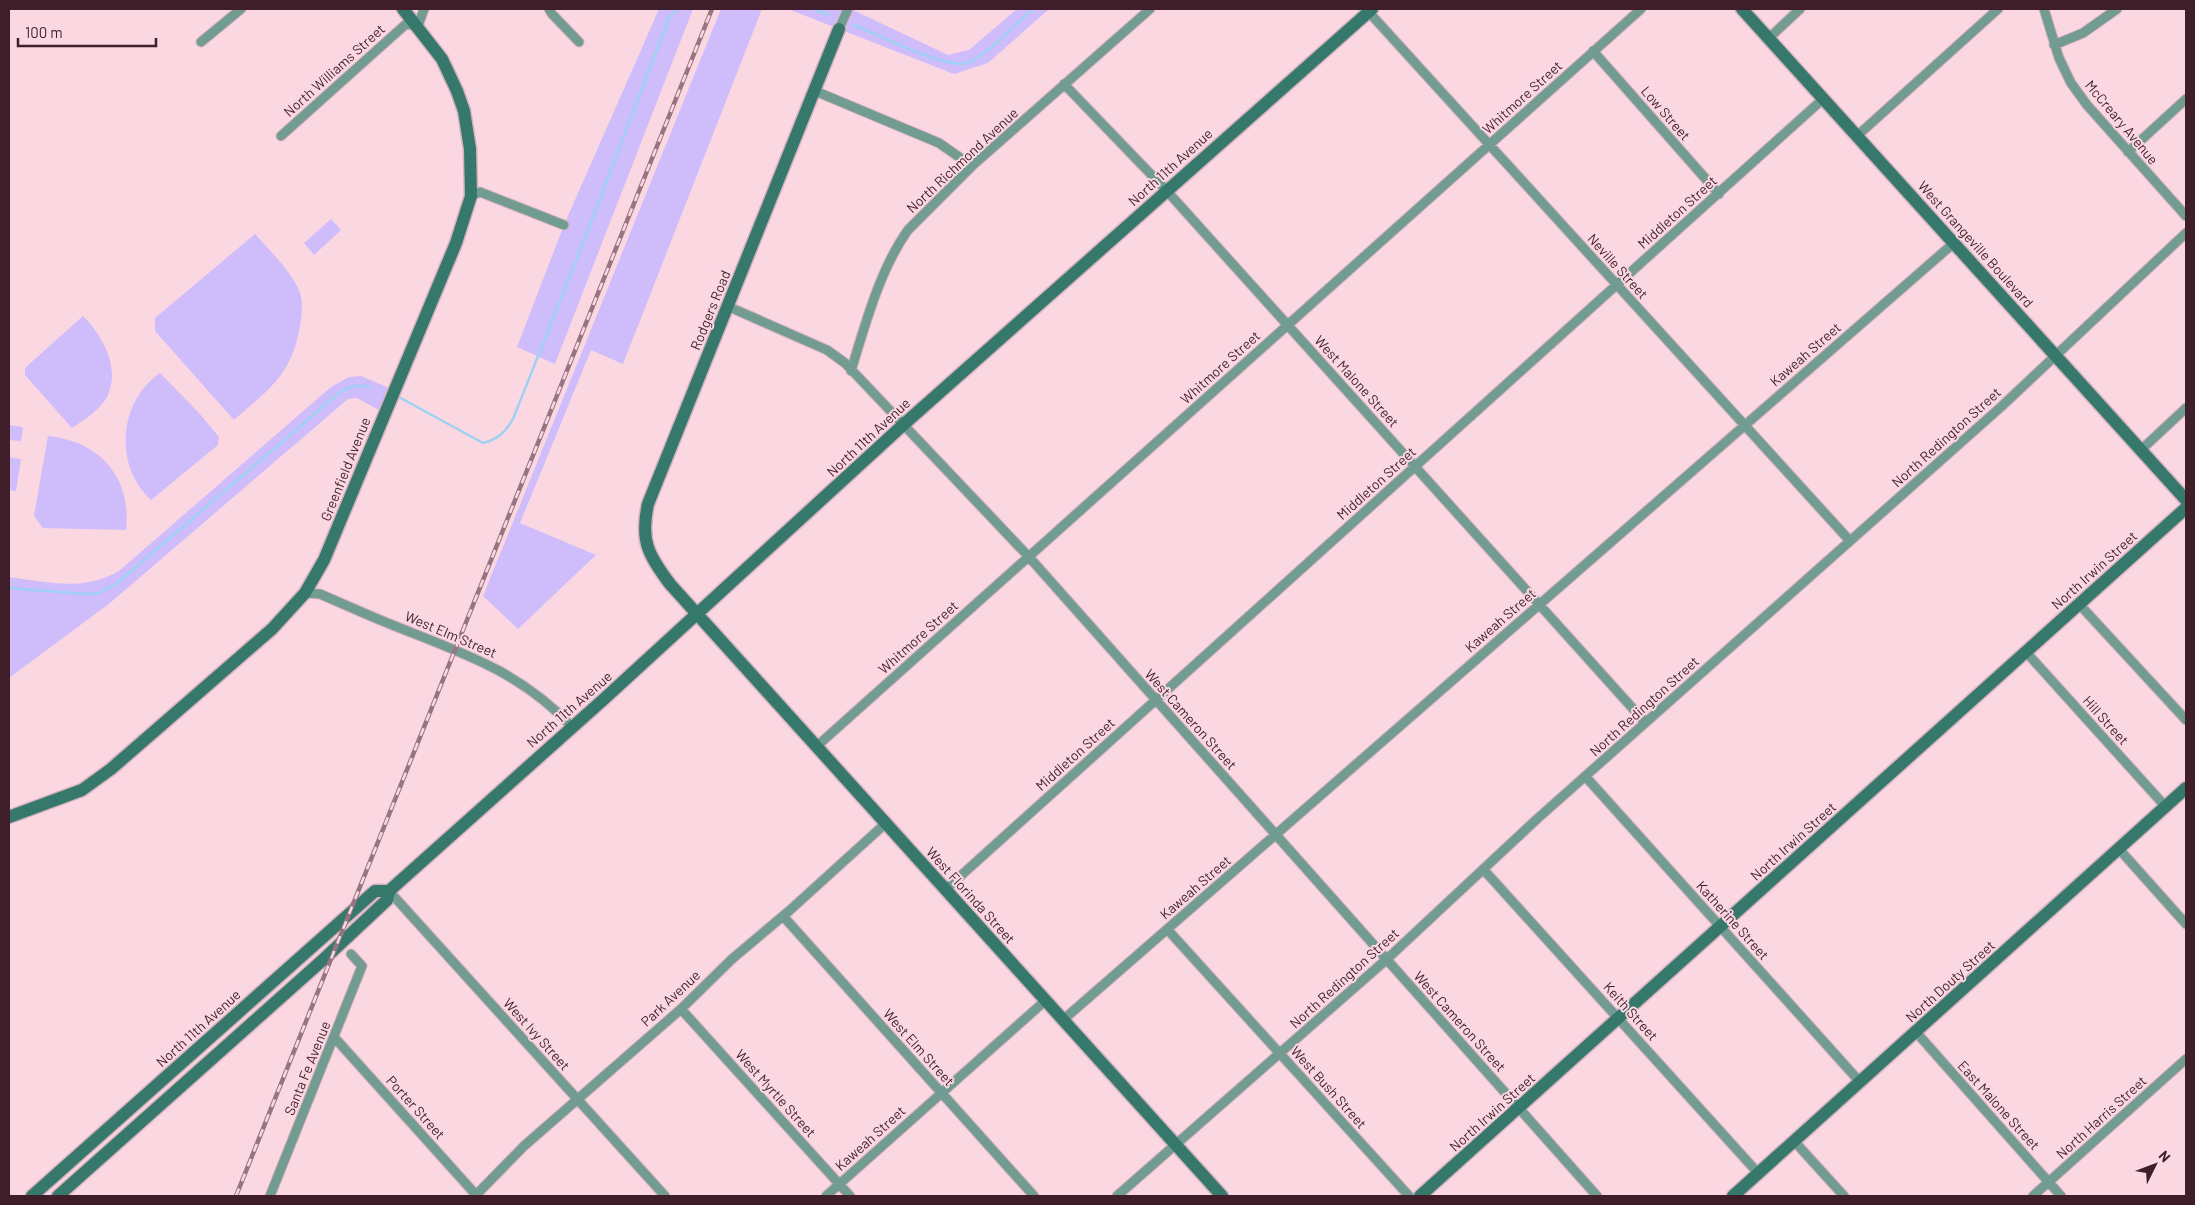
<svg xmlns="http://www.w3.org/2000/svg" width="2195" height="1205" font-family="Barlow,sans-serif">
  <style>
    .green { fill: #cfbcfb }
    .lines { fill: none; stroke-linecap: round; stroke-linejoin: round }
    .stream { stroke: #9fd1f2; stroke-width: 2.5 }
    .street-casing { stroke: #d5b2bd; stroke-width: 11 }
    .secondary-casing { stroke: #d5b2bd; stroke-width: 15 }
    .street { stroke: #729b91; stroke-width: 9 }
    .secondary { stroke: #36786b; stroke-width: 12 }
    .rail-casing { stroke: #967480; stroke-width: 4.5 }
    .rail { stroke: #fbd7e2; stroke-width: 2.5; stroke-dasharray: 8; stroke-linecap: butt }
    .labels { text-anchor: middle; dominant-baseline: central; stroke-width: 4; stroke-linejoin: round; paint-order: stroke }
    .street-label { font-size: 14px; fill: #3f1e2a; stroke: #fbd7e2 }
  </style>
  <rect width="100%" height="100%" fill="#fbd7e2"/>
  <path class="green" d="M 659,9 L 693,9 L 555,364 L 517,347 L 564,225 Z
    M 721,9 L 762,9 L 623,364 L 591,350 L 520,523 L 596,555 L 518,629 L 483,596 Z
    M 788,9 L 851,9 L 948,55 L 969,50 L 1017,9 L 1049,9 L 988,63 L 954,74 Z
    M 331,219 L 341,230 L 314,255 L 304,243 Z
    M 255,234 C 270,251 288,268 298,288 C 304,300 302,314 300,326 C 292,375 269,389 234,420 L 155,331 L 155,318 Z
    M 83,316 C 103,336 121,369 107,397 C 100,410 84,420 72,428 L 25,375 L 25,368 Z
    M 160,373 L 199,413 L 219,437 L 218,445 L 151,500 C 113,466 119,401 160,373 Z
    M 361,376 L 394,390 L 384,413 L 357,398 L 348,399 L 110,603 L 9,678 L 9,577 C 48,582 83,592 119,571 L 331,387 L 349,377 Z
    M 9,425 L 23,427 L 21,441 L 9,440 Z
    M 48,436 C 100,441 132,478 126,530 L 43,528 L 34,516 Z
    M 9,457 L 21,459 L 16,491 L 9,490 Z"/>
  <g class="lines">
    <path class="stream" d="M 814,9 L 829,15
      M 854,25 C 876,34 948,70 967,63 C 987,56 1016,23 1033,9
      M 397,396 L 483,443 C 498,439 505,433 513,419 L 583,243 L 669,18 L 677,9
      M 9,588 L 85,594 L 99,593 L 116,584 L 339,393 C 350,386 357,384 370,387"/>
    <defs>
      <path id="street" d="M 549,9 L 552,14 L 579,42
        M 1366,9 L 1850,541
        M 2044,9 L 2059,58 L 2071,83 L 2087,105 L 2186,216
        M 839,29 L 848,9
        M 1769,38 L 1800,9
        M 201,42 L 241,9
        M 2054,45 L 2083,33 L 2117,9
        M 1593,51 L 1719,194
        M 1064,84 L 1166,190 L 1645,722
        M 815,91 L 939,143 L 972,166
        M 1858,135 L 1998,9
        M 281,136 L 406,24 L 418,26 L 424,9
        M 2128,152 L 2186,99
        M 471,196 L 480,192 L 564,225
        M 727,306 L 827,350 L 845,363 L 1029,557 L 1597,1196
        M 851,371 C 865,325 880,269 908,230 L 972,166 L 1150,9
        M 2142,449 L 2186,408
        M 305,593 L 320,594 C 348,606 376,619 405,630 C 469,655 524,675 572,727
        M 2079,604 L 2186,720
        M 2026,652 L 2165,806
        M 817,746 L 1641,9
        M 1585,776 L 1860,1082
        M 2119,849 L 2186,924
        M 1483,869 L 1758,1173
        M 946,889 L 1824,98
        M 389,891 L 665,1196
        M 783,916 L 1034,1196
        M 1167,929 L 1409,1196
        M 681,1009 L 850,1196
        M 1063,1020 L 1955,242
        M 1916,1032 L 2061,1196
        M 334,1037 L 477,1196
        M 1794,1141 L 1844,1196
        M 270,1196 L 362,966 L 351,954
        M 475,1196 L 524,1146 L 681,1009 L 732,959 L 789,911 L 886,823
        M 826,1196 L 1046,1000
        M 1117,1196 L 1387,959 L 1537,819 L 2002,406 L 2186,233
        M 2033,1196 L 2186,1059"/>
      <path id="secondary" d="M 1742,9 L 2186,500
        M 839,29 L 648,504 C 640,540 648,555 670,584 L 1222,1196
        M 9,817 L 82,790 L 111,769 L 272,629 L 305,593 L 324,560 L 456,243 L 471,196 L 470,149 L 464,111 L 457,91 L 442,59 L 403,9
        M 32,1196 L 375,891 L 389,891
        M 58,1196 L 325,958 L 387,900 L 389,891 L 604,699 L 903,425 L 1372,9
        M 1420,1196 L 2186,508
        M 1733,1196 L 2186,788"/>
    </defs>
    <use href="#street" class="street-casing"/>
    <use href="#secondary" class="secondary-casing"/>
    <use href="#street" class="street"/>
    <use href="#secondary" class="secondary"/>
    <defs>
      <path id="rail" d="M 236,1196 L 712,9"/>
    </defs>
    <use href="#rail" class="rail-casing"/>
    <use href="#rail" class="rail"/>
  </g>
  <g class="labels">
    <g class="street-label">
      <text transform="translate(334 70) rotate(-42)">North Williams Street</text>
      <text transform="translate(1522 97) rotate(-42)">Whitmore Street</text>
      <text transform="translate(1666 113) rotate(49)">Low Street</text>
      <text transform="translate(2122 122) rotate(50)">McCreary Avenue</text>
      <text transform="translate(962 160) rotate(-43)">North Richmond Avenue</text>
      <text transform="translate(1170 167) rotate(-42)">North 11th Avenue</text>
      <text transform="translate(1677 212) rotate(-42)">Middleton Street</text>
      <text transform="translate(1976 244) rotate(48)">West Grangeville Boulevard</text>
      <text transform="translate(1618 266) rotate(48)">Neville Street</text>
      <text transform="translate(710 310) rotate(-68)">Rodgers Road</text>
      <text transform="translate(1805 354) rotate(-41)">Kaweah Street</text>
      <text transform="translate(1220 367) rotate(-42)">Whitmore Street</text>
      <text transform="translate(1357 381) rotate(48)">West Malone Street</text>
      <text transform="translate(868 437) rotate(-43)">North 11th Avenue</text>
      <text transform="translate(1946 437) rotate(-42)">North Redington Street</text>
      <text transform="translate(345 469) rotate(-68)">Greenfield Avenue</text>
      <text transform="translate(1376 483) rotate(-42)">Middleton Street</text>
      <text transform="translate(2094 570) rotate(-42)">North Irwin Street</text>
      <text transform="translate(1500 620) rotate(-41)">Kaweah Street</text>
      <text transform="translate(451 634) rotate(23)">West Elm Street</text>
      <text transform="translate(918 637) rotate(-42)">Whitmore Street</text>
      <text transform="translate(1644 706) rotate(-42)">North Redington Street</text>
      <text transform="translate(569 709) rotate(-41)">North 11th Avenue</text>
      <text transform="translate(1191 719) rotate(48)">West Cameron Street</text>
      <text transform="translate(2106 720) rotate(48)">Hill Street</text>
      <text transform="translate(1075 754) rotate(-42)">Middleton Street</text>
      <text transform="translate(1793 841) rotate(-42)">North Irwin Street</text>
      <text transform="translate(1195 887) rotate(-41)">Kaweah Street</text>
      <text transform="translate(971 895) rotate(48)">West Florinda Street</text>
      <text transform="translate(1733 920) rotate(48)">Katherine Street</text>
      <text transform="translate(1344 978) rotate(-42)">North Redington Street</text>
      <text transform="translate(1950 981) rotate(-42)">North Douty Street</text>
      <text transform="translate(670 998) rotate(-43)">Park Avenue</text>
      <text transform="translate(1631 1011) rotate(48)">Keith Street</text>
      <text transform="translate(1460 1021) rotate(48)">West Cameron Street</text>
      <text transform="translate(198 1028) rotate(-42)">North 11th Avenue</text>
      <text transform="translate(537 1034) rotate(48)">West Ivy Street</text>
      <text transform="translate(919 1047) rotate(48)">West Elm Street</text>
      <text transform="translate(307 1068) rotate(-68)">Santa Fe Avenue</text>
      <text transform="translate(1329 1087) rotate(48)">West Bush Street</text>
      <text transform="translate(776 1093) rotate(48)">West Myrtle Street</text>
      <text transform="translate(1999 1105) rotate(48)">East Malone Street</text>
      <text transform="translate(416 1107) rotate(48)">Porter Street</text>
      <text transform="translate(1492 1112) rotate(-42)">North Irwin Street</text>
      <text transform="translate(2101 1117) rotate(-42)">North Harris Street</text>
      <text transform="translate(870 1138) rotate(-42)">Kaweah Street</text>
    </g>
  </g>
  <rect width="2195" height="1205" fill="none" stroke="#3f1e2a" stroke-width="20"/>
  <g transform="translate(2155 1165) rotate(48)" stroke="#fbd7e2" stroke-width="4" paint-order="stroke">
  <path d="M0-4L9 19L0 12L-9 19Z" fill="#3f1e2a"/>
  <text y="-8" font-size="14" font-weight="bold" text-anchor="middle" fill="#3f1e2a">N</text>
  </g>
  <path d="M18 38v8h138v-8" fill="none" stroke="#3f1e2a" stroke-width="2.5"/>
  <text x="25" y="38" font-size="15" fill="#3f1e2a" stroke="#fbd7e2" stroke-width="4" paint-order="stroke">100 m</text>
</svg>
